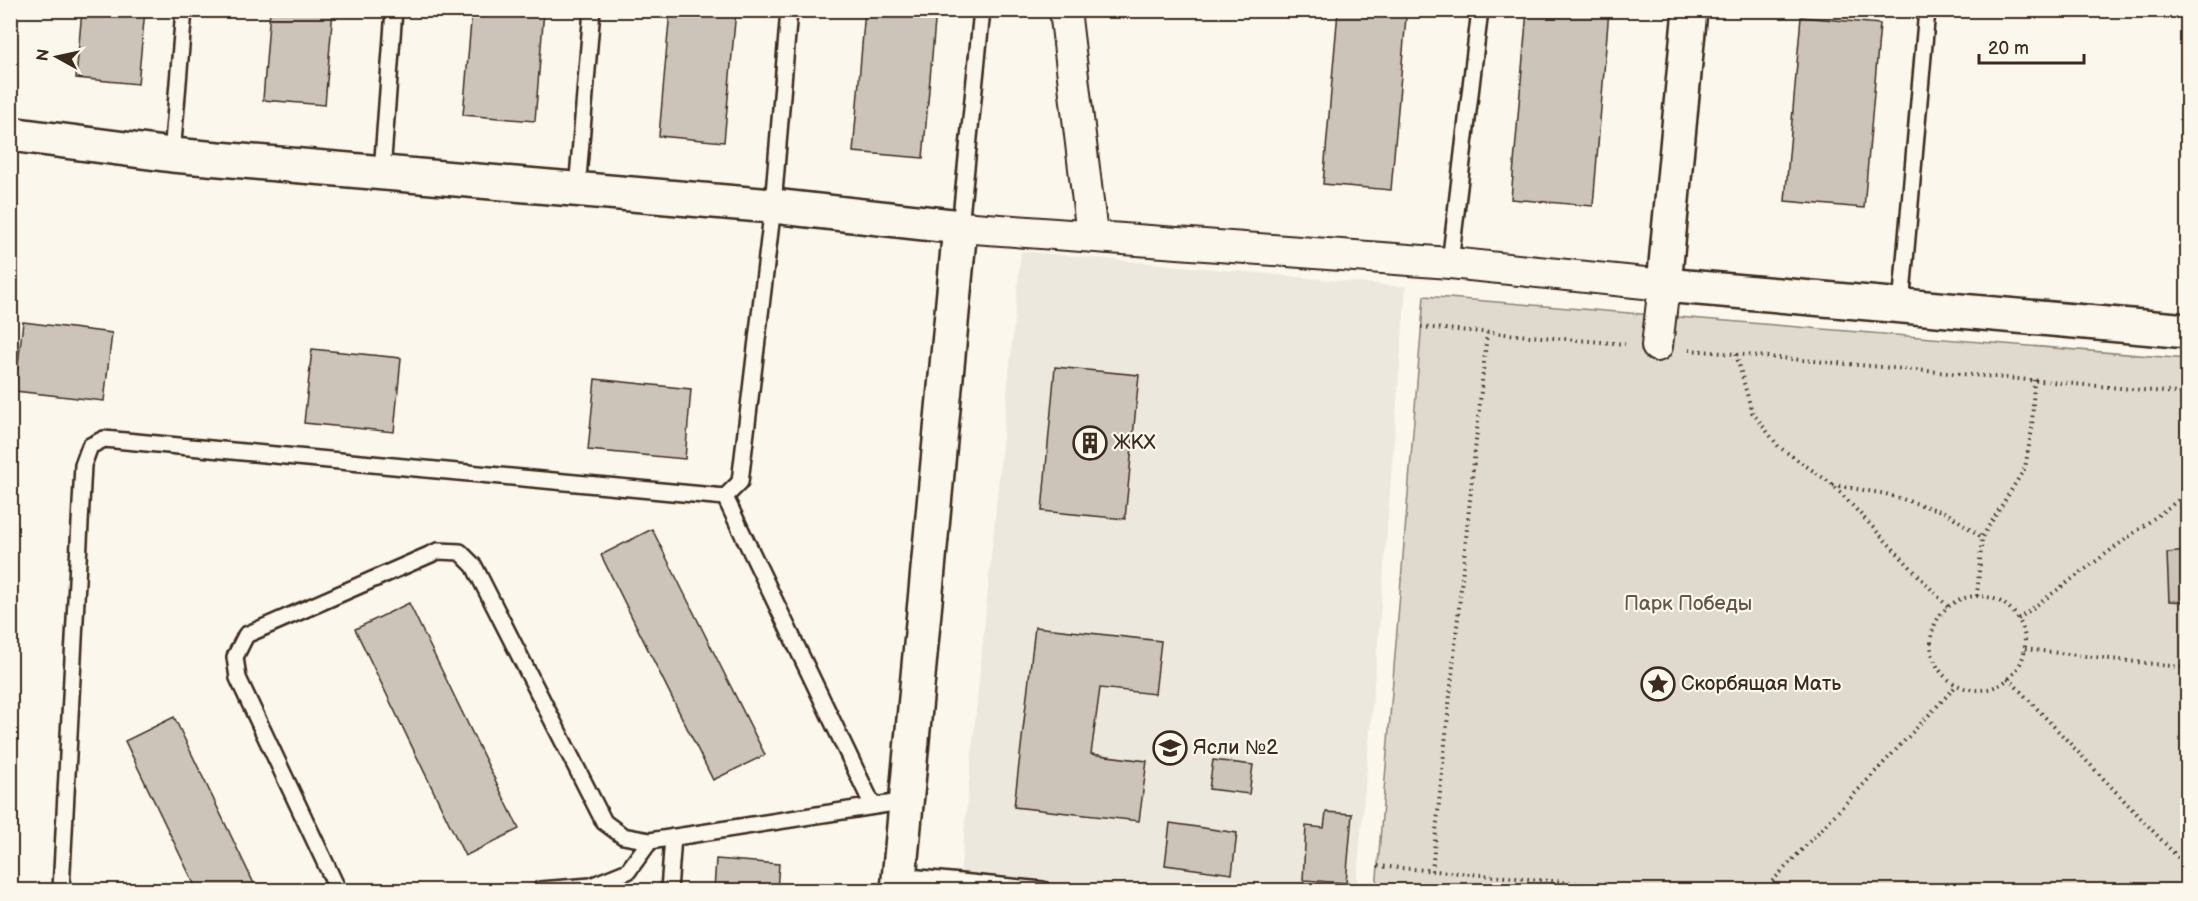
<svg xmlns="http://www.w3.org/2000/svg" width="2198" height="901" font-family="'Balsamiq Sans',sans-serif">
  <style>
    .built { fill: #ede8dd }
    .green { fill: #dfd9ce; stroke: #8d8276; stroke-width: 1.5 }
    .building { fill: #ccc4b9; stroke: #3b2a1e; stroke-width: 1.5 }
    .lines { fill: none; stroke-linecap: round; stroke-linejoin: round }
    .service-casing { stroke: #3b2a1e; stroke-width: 20 }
    .minor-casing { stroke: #3b2a1e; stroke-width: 34 }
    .tertiary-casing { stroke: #3b2a1e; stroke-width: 38 }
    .secondary-casing { stroke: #3b2a1e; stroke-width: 38 }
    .path { stroke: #3b2a1e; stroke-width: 4; stroke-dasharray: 1.5 4.5; stroke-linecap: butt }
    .service { stroke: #fbf7ec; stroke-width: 15 }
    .minor { stroke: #fbf7ec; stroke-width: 30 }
    .tertiary { stroke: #fbf7ec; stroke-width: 33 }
    .secondary { stroke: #fbf7ec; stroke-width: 33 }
    .labels { text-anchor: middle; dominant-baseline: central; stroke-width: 4.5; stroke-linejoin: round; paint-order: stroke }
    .poi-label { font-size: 20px; fill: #3b2a1e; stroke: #fbf7ec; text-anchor: start }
    .park-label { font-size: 20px; fill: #64564a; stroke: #fbf7ec }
  </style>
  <rect width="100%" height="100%" fill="#fbf7ec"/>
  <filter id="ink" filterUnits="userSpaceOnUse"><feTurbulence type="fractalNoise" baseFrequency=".0167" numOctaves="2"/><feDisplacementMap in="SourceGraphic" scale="12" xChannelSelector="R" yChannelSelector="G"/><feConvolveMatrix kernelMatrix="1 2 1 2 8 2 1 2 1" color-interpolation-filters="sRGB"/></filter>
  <g filter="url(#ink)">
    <path class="built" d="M 1021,251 L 1406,287 L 1380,619 L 1356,890 L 1105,890 L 960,875 Z"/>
    <path class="green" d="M 1424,296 L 2187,359 L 2187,890 L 1376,890 Z"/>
    <path class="building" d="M 82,10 L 145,10 L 138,84 L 76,78 Z
      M 270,10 L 333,10 L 325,105 L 263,100 Z
      M 472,10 L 544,10 L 535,121 L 463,115 Z
      M 670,10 L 736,10 L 724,142 L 659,136 Z
      M 865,10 L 936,10 L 923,158 L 853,152 Z
      M 1334,10 L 1372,10 L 1372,14 Z
      M 1527,10 L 1609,10 L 1593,206 L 1511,199 Z
      M 1338,11 L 1406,17 L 1391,190 L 1323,184 Z
      M 1801,17 L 1880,24 L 1864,208 L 1785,201 Z
      M 2183,62 L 2188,63 L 2188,107 L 2179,106 Z
      M 23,322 L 112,333 L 104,401 L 15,391 Z
      M 312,349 L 401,358 L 394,432 L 304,423 Z
      M 1055,367 L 1139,375 L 1125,519 L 1042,511 Z
      M 595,379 L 691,389 L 685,459 L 588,450 Z
      M 652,529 L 765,755 L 713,780 L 601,555 Z
      M 2188,551 L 2188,602 L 2169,601 L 2167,553 Z
      M 409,603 L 519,829 L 465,856 L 355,629 Z
      M 1035,627 L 1161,641 L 1155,694 L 1100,688 L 1091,754 L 1147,761 L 1139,821 L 1014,807 Z
      M 174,717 L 257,890 L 197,890 L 125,741 Z
      M 1213,760 L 1253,765 L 1249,794 L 1209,789 Z
      M 1326,812 L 1352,814 L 1346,883 L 1303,880 L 1306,826 L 1324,828 Z
      M 1170,823 L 1237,833 L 1232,874 L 1165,865 Z
      M 716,859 L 779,864 L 777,890 L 714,890 Z"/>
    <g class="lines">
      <defs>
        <path id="service" d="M 172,155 L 184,10
          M 382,172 L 394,10
          M 577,190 L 592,10
          M 960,227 L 982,10
          M 1450,263 L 1480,10
          M 1901,306 L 1927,10
          M 725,497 L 873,806
          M 899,876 L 1043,890
          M 61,890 L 83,465 L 90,446 L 104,439 L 725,497 L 740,482 L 773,206 L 789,10
          M 338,890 L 238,678 L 235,657 L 246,635 L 438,551 L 460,552 L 474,566 L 604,822 L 623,836 L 650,841 L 907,801
          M 540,890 L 591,886 L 628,871 L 650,841
          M 669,890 L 673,837"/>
        <path id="minor" d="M 1065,10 L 1092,235
          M 960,227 L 1450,263 L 1664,285 L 1657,346"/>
        <path id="tertiary" d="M 10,134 L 172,155 L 773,206 L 960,227 L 898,890"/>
        <path id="secondary" d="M 1690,10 L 1664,285 L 2188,331"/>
      </defs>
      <use href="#service" class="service-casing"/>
      <use href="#minor" class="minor-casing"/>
      <use href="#tertiary" class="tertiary-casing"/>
      <use href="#secondary" class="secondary-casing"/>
      <path class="path" d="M 1421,327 L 1625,344
        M 1689,350 L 2188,394
        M 1736,354 L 1752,412 L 1779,447 L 1832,484 L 1948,607
        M 1833,485 L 1886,494 L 1947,513 L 1982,537
        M 1977,596 L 1982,537 L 2025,468 L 2032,429 L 2034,380
        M1931 643a47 47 0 1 1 94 0a47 47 0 1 1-94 0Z
        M 2018,619 L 2188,493
        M 2025,649 L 2188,668
        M 2008,678 L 2188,868
        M 1378,866 L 1656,890
        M 1432,871 L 1487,333
        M 1764,890 L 1957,685"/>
      <use href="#service" class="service"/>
      <use href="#minor" class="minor"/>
      <use href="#tertiary" class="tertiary"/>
      <use href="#secondary" class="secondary"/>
    </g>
  </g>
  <defs>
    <symbol id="building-ring" viewBox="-11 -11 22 22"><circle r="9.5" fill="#fbf7ec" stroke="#3b2a1e" stroke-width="1.5"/><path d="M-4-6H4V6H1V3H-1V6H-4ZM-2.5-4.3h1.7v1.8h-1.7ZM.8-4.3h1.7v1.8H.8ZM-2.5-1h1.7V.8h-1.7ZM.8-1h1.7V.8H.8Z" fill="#3b2a1e"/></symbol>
    <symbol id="sight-ring" viewBox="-11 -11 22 22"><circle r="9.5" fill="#fbf7ec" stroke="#3b2a1e" stroke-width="1.5"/><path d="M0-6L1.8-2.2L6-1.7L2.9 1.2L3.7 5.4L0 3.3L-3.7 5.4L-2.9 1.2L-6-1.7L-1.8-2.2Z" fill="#3b2a1e"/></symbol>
    <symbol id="school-ring" viewBox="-11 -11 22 22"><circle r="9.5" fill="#fbf7ec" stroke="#3b2a1e" stroke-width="1.5"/><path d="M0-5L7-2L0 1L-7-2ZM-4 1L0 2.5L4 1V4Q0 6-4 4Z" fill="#3b2a1e"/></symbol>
  </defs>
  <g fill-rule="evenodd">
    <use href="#building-ring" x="1071" y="424" width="38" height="38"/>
    <use href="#sight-ring" x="1639" y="665" width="38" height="38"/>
    <use href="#school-ring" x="1151" y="729" width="38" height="38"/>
  </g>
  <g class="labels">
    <g class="poi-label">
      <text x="1113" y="443">ЖКХ</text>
      <text x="1681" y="684">Скорбящая Мать</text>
      <text x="1193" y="748">Ясли №2</text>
    </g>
    <g class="park-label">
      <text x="1688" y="604">Парк Победы</text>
    </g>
  </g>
  <rect width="2198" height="901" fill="none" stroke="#fbf7ec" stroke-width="36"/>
  <rect x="18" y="18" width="2162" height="865" fill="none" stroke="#3b2a1e" stroke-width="2" filter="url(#ink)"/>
  <g transform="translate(57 57) rotate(278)" stroke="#fbf7ec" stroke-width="4.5" paint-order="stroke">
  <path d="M0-4.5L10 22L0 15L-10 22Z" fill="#3b2a1e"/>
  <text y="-9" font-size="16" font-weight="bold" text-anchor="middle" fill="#3b2a1e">N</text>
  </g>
  <path d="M1979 54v9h105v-9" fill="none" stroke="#3b2a1e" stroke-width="3"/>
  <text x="1988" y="54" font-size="18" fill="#3b2a1e" stroke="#fbf7ec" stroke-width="4.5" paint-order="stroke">20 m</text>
</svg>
